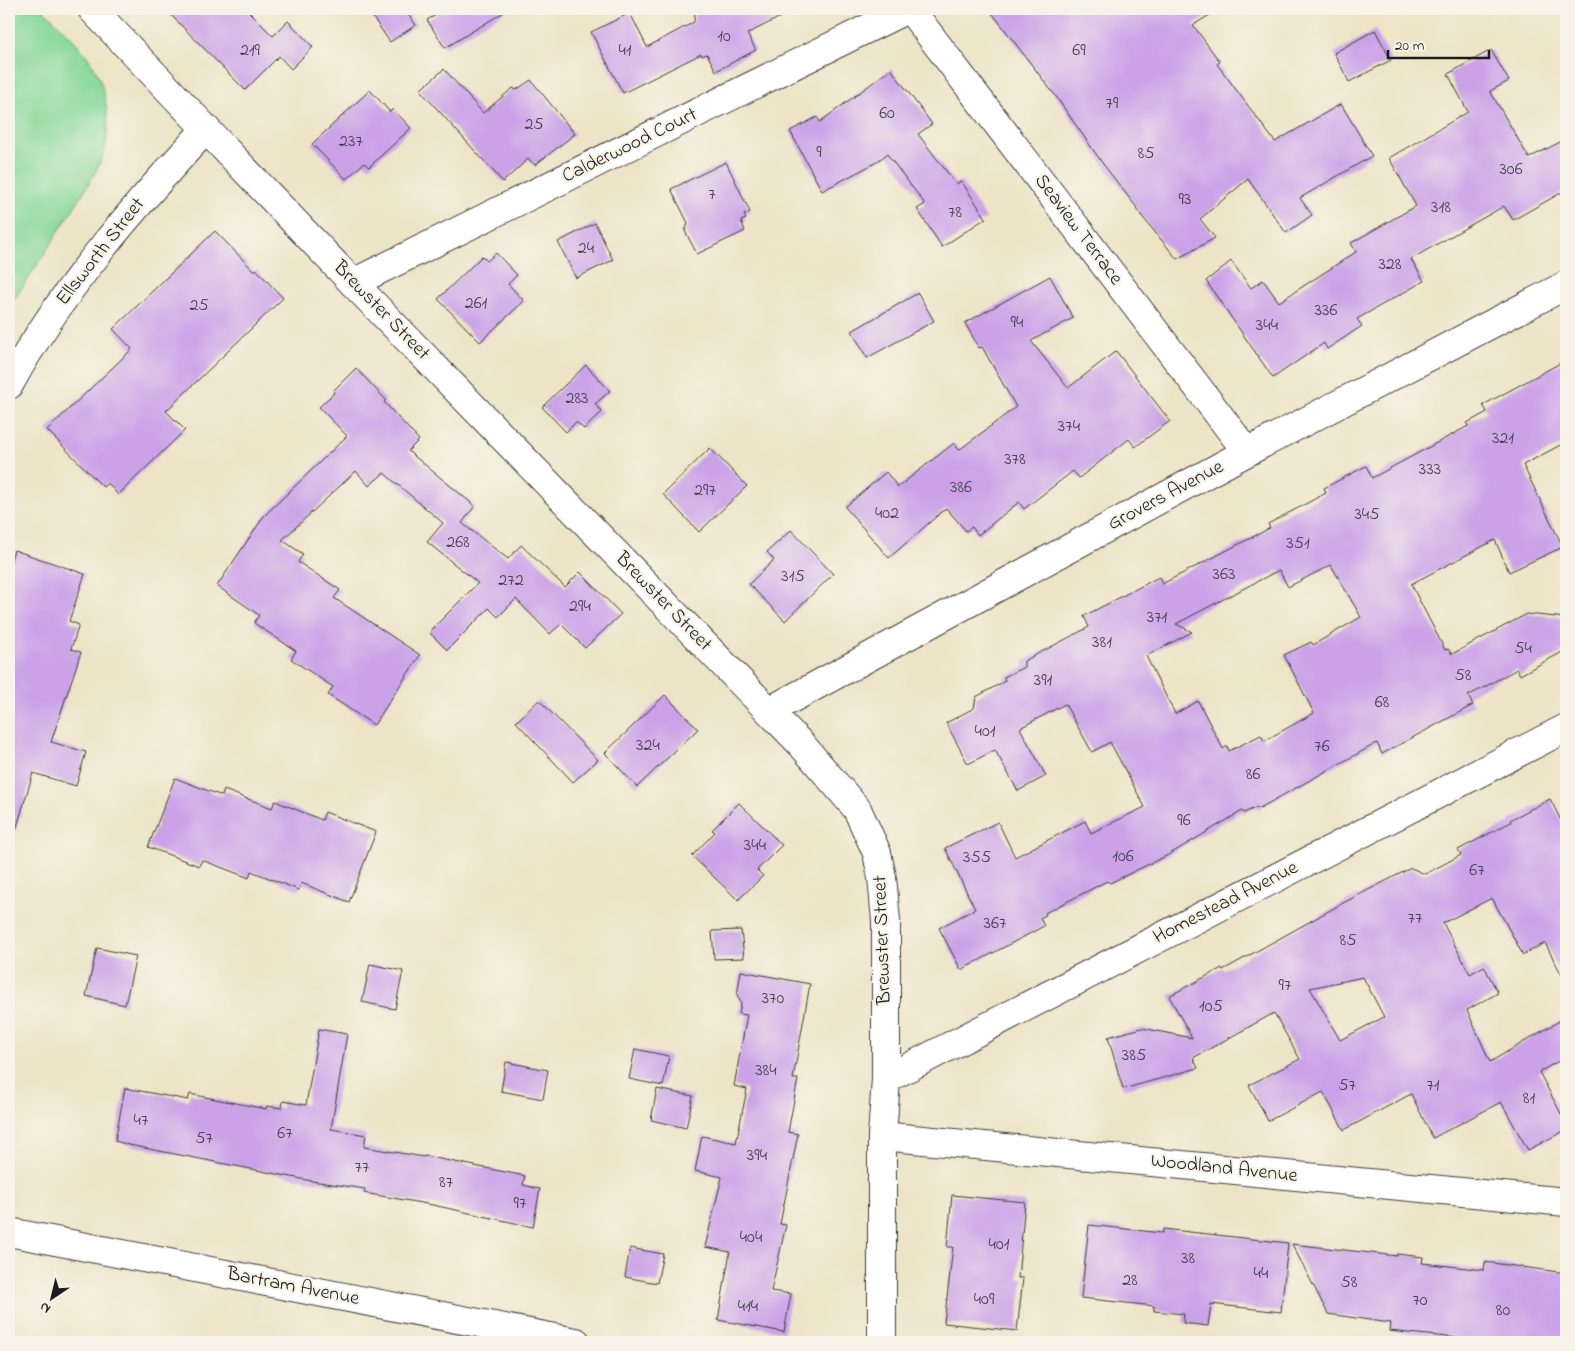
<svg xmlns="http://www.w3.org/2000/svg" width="1575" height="1351" font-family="'Indie Flower',sans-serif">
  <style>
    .green { fill: #85d89a; stroke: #507a5b }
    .building { fill: #cba2e8; fill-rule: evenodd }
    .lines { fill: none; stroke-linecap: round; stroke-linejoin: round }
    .street-casing { stroke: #3b3a36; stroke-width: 30 }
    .secondary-casing { stroke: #3b3a36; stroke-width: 30 }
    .street { stroke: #fff; stroke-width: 28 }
    .secondary { stroke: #fff; stroke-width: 28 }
    .labels { text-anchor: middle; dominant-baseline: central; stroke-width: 4.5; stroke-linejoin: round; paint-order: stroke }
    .number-label { font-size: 18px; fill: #483e4f }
    .street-label { font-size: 20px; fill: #1c1c1c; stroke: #f7f3e8 }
  </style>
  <rect width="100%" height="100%" fill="#f7f3e8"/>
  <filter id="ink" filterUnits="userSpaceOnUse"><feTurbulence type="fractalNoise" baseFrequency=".02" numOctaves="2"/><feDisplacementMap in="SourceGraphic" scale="10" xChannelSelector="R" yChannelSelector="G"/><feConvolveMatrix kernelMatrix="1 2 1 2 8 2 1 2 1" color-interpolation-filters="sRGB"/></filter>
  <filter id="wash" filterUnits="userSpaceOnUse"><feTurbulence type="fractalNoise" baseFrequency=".0096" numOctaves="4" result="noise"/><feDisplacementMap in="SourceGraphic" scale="20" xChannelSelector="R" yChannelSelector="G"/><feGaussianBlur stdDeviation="1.12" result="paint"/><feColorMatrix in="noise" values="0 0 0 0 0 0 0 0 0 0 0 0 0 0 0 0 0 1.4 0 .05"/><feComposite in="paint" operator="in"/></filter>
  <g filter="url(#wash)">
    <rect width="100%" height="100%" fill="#ede4c7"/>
    <path class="green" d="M 9,9 L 43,9 C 64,31 91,53 101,83 C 107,102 109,124 106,143 C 102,167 84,190 72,211 C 51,243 32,275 9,306 Z"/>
    <g id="blocks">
      <path class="building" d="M 165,9 L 246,9 L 273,36 L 288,21 L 313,47 L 291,69 L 279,56 L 245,90 Z
        M 367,9 L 404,9 L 416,25 L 390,42 Z
        M 447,9 L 509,9 L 445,48 L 427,20 Z
        M 695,9 L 796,9 L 747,34 L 756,50 L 716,71 L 707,54 L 702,56 L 701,54 L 623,93 L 591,32 L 630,13 L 647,47 L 694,22 Z
        M 989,9 L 1220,9 L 1193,25 L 1220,62 L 1217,64 L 1275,142 L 1341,104 L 1372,156 L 1300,198 L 1312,215 L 1286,233 L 1248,179 L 1200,219 L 1215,238 L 1177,259 L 1136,209 L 1137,208 L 1103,164 L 1057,98 Z
        M 1375,30 L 1391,60 L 1349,82 L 1334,53 Z
        M 1491,50 L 1509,81 L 1490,91 L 1529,158 L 1566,139 L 1566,190 L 1513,220 L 1504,206 L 1411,259 L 1424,281 L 1357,319 L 1362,326 L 1327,349 L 1324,343 L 1273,378 L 1206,281 L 1231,261 L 1251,288 L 1263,280 L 1279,302 L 1356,252 L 1351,243 L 1416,206 L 1389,158 L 1468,112 L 1448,74 Z
        M 444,69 L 483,113 L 513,88 L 516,90 L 531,80 L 575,134 L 535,165 L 528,159 L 503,182 L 420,90 Z
        M 891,69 L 932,124 L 918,134 L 956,184 L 961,181 L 986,218 L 942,247 L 917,209 L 925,204 L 887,154 L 875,163 L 822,191 L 790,131 L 817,117 L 820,122 Z
        M 370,90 L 390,112 L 393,109 L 411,128 L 369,167 L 364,163 L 346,179 L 312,144 Z
        M 726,162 L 750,212 L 744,215 L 746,219 L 741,221 L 745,231 L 697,254 L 685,231 L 688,223 L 671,189 Z
        M 595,223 L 613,260 L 576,278 L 558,242 Z
        M 215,231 L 254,271 L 256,269 L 283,298 L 166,411 L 185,430 L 118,495 L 108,483 L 103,487 L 47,430 L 132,349 L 113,329 Z
        M 496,253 L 517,275 L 508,284 L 524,301 L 480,342 L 438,299 L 482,256 L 487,261 Z
        M 1050,276 L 1073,318 L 1031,341 L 1068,388 L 1116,351 L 1170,421 L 1135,447 L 1129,439 L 1079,478 L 1073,471 L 1024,509 L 1019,502 L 978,535 L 972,527 L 966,531 L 946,508 L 889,558 L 845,507 L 886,472 L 898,487 L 954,443 L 959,450 L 1016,407 L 982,347 L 979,348 L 965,323 Z
        M 918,293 L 934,321 L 867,358 L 852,331 Z
        M 1566,360 L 1566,442 L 1523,465 L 1563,547 L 1509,572 L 1495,540 L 1411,584 L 1445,650 L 1448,649 L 1452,654 L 1527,614 L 1566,618 L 1566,650 L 1520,675 L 1517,669 L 1468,696 L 1473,705 L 1382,754 L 1377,743 L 1258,809 L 1257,807 L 1244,813 L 1242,811 L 1170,854 L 1110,883 L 1107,881 L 1045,913 L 1046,915 L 1040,918 L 1044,926 L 961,970 L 939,928 L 975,909 L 945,848 L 998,822 L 1015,857 L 1085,821 L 1091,833 L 1145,807 L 1110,742 L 1092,752 L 1065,704 L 1020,728 L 1046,776 L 1018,791 L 995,750 L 968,764 L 946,723 L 974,708 L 976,697 L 1005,681 L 1004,677 L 1024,667 L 1024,661 L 1089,627 L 1084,616 L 1159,577 L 1162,584 L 1270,528 L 1268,524 L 1326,493 L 1324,488 L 1366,466 L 1372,478 L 1468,426 L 1467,423 L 1487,412 L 1483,405 ZM 1331,565 L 1361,617 L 1313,645 L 1311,642 L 1284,655 L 1314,713 L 1264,741 L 1261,735 L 1229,751 L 1227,746 L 1223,749 L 1198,701 L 1175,714 L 1146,656 L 1192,632 L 1176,624 L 1279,570 L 1288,587 Z
        M 586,365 L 610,391 L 595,404 L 602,412 L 584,429 L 576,422 L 566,432 L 542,407 Z
        M 356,368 L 386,400 L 384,402 L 419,440 L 408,451 L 475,506 L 462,523 L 508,559 L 521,545 L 565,587 L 580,572 L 621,614 L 585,648 L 561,624 L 550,634 L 516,599 L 498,617 L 489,608 L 447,650 L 429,632 L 478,583 L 427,542 L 443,523 L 384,473 L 369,486 L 356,471 L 282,540 L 303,554 L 298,562 L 340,590 L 334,598 L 420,655 L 374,725 L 328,695 L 333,687 L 291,659 L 296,651 L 254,623 L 259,615 L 217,586 L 264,516 L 347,436 L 319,407 L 334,393 L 333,391 Z
        M 710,448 L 747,486 L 699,532 L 663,494 Z
        M 791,530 L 833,574 L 785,621 L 749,584 L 774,560 L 767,552 Z
        M 14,550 L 85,574 L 69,621 L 79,625 L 71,649 L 81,652 L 51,742 L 86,752 L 76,786 L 33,773 L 16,830 L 9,829 L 9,567 Z
        M 665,695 L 698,729 L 637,787 L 605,753 Z
        M 539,700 L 598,760 L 573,782 L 516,722 Z
        M 175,778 L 222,796 L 224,790 L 272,808 L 275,801 L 322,820 L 325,812 L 376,832 L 349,902 L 301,883 L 299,890 L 251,871 L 249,878 L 202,860 L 199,866 L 148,847 Z
        M 1550,799 L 1566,830 L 1566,983 L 1545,943 L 1523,955 L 1492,898 L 1443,923 L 1470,974 L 1484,966 L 1498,993 L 1467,1010 L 1490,1062 L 1566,1017 L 1566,1057 L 1539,1072 L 1566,1123 L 1566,1130 L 1528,1150 L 1501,1102 L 1433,1138 L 1411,1094 L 1344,1130 L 1323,1092 L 1268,1121 L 1249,1085 L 1300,1059 L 1274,1013 L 1193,1058 L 1198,1068 L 1123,1089 L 1108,1037 L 1142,1028 L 1192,1038 L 1169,996 L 1222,968 L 1223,970 L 1343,903 L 1411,868 L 1425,874 L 1461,855 L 1458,850 L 1511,822 L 1510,820 ZM 1363,977 L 1384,1017 L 1340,1040 L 1310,988 Z
        M 739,803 L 782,845 L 757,870 L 763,876 L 738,900 L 692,856 L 715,832 L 712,830 Z
        M 741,930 L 744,958 L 714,959 L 712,931 Z
        M 97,948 L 136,956 L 125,1005 L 86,996 Z
        M 370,964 L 403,971 L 395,1009 L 362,1002 Z
        M 741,971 L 810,984 L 793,1079 L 798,1079 L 788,1132 L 798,1134 L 780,1224 L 786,1225 L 771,1291 L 791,1294 L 784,1332 L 718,1320 L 730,1252 L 705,1247 L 722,1177 L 695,1171 L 702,1136 L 736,1143 L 747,1089 L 734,1086 L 747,1015 L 739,1014 L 741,1003 L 737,995 Z
        M 319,1029 L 347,1034 L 331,1129 L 366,1135 L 364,1147 L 424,1157 L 425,1156 L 525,1176 L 523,1185 L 540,1189 L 533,1227 L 433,1205 L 364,1193 L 365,1189 L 312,1181 L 129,1145 L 115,1141 L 125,1088 L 188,1100 L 190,1094 L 266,1109 L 267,1106 L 282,1108 L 283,1101 L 306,1105 Z
        M 635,1049 L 669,1056 L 663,1086 L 629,1079 Z
        M 506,1062 L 548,1070 L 543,1099 L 501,1091 Z
        M 657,1089 L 693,1096 L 686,1128 L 651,1120 Z
        M 952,1195 L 1025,1202 L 1018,1278 L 1023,1278 L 1017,1331 L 944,1323 L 953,1247 L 947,1247 Z
        M 1089,1225 L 1162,1233 L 1163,1229 L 1288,1243 L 1281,1312 L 1211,1304 L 1208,1326 L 1183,1323 L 1184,1314 L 1154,1311 L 1154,1306 L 1081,1298 Z
        M 1292,1244 L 1397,1256 L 1397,1254 L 1423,1257 L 1422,1263 L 1484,1270 L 1485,1262 L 1566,1273 L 1566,1342 L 1477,1342 L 1477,1340 L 1389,1331 L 1390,1323 L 1328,1314 Z
        M 630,1248 L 663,1254 L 657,1283 L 625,1277 Z"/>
    </g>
  </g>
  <g filter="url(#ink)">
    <use href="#blocks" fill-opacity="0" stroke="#3b3a36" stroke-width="1"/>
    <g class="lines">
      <defs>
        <path id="street" d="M 92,9 L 206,129
          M 910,9 L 1247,452
          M 353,283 L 907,9
          M 886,1079 L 1566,728
          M 882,1136 L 1566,1202
          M 9,1232 L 576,1342"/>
        <path id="secondary" d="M 9,385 C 61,290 133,208 206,129 L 353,283 L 801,744 L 857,809 L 877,853 L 882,877 L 886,921 L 886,1079 L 882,1136 L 882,1342
          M 769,711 L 1247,452 L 1566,285"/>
      </defs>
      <use href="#street" class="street-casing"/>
      <use href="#secondary" class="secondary-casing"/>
      <use href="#street" class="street"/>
      <use href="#secondary" class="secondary"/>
    </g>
  </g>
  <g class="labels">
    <g class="number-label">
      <text x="724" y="37">10</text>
      <text x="250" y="51">219</text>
      <text x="625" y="51">41</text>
      <text x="1079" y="51">69</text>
      <text x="1112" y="104">79</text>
      <text x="887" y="114">60</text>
      <text x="534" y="125">25</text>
      <text x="351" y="142">237</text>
      <text x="819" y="153">9</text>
      <text x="1146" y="154">85</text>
      <text x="1511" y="170">306</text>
      <text x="712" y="195">7</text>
      <text x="1185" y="200">93</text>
      <text x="1441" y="208">318</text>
      <text x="955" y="213">78</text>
      <text x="586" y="249">24</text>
      <text x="1390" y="265">328</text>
      <text x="476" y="304">261</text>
      <text x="199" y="306">25</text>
      <text x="1326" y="311">336</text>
      <text x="1017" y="323">94</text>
      <text x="1267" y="326">344</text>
      <text x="577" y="399">283</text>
      <text x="1069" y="427">374</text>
      <text x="1503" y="439">321</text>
      <text x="1015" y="460">378</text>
      <text x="1430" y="470">333</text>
      <text x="961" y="488">386</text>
      <text x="705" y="491">297</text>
      <text x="887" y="514">402</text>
      <text x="1367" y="515">345</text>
      <text x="458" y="543">268</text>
      <text x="1298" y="544">351</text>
      <text x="1224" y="575">363</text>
      <text x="793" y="577">315</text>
      <text x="511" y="581">272</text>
      <text x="580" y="607">294</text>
      <text x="1157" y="618">371</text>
      <text x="1102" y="643">381</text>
      <text x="1523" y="649">54</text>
      <text x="1463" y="676">58</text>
      <text x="1043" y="681">391</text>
      <text x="1382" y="703">68</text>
      <text x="985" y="732">401</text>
      <text x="648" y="746">324</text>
      <text x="1322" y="747">76</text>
      <text x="1253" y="775">86</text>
      <text x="1184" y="821">96</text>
      <text x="755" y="846">344</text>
      <text x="1123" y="857">106</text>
      <text x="977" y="858">355</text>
      <text x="1477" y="871">67</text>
      <text x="1415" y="919">77</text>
      <text x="995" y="924">367</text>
      <text x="1348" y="941">85</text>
      <text x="1285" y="986">97</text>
      <text x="773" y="999">370</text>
      <text x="1211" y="1007">105</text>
      <text x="1134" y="1056">385</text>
      <text x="766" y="1071">384</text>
      <text x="1347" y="1086">57</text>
      <text x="1433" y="1086">71</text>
      <text x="1529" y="1099">81</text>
      <text x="141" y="1121">47</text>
      <text x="285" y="1134">67</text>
      <text x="204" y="1139">57</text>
      <text x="757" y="1156">394</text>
      <text x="362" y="1168">77</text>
      <text x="446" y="1183">87</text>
      <text x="520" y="1204">97</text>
      <text x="751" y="1238">404</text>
      <text x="999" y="1245">401</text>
      <text x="1188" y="1259">38</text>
      <text x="1261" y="1274">44</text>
      <text x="1130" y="1281">28</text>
      <text x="1349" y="1283">58</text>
      <text x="984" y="1300">409</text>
      <text x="1420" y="1301">70</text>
      <text x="748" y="1307">414</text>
      <text x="1503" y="1311">80</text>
    </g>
    <g class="street-label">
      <text transform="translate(630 146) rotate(-26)">Calderwood Court</text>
      <text transform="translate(1078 230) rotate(53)">Seaview Terrace</text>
      <text transform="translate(101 252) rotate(-52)">Ellsworth Street</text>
      <text transform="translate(381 311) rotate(46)">Brewster Street</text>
      <text transform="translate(1166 496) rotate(-28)">Grovers Avenue</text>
      <text transform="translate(663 602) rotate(46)">Brewster Street</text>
      <text transform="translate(1226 903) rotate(-27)">Homestead Avenue</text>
      <text transform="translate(883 940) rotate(-92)">Brewster Street</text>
      <text transform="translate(1224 1169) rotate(6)">Woodland Avenue</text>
      <text transform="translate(293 1287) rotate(11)">Bartram Avenue</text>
    </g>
  </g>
  <rect width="1575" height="1351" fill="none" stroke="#f7f3e8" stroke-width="30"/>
  <g transform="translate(52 1298) rotate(215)" stroke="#f7f3e8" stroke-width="4" paint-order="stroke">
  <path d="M0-4L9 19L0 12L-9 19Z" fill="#1c1c1c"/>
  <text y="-8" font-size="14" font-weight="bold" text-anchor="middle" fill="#1c1c1c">N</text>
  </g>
  <path d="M1388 50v8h101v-8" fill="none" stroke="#1c1c1c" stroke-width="2.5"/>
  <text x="1395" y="50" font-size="15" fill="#1c1c1c" stroke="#f7f3e8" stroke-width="4" paint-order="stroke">20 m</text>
</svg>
